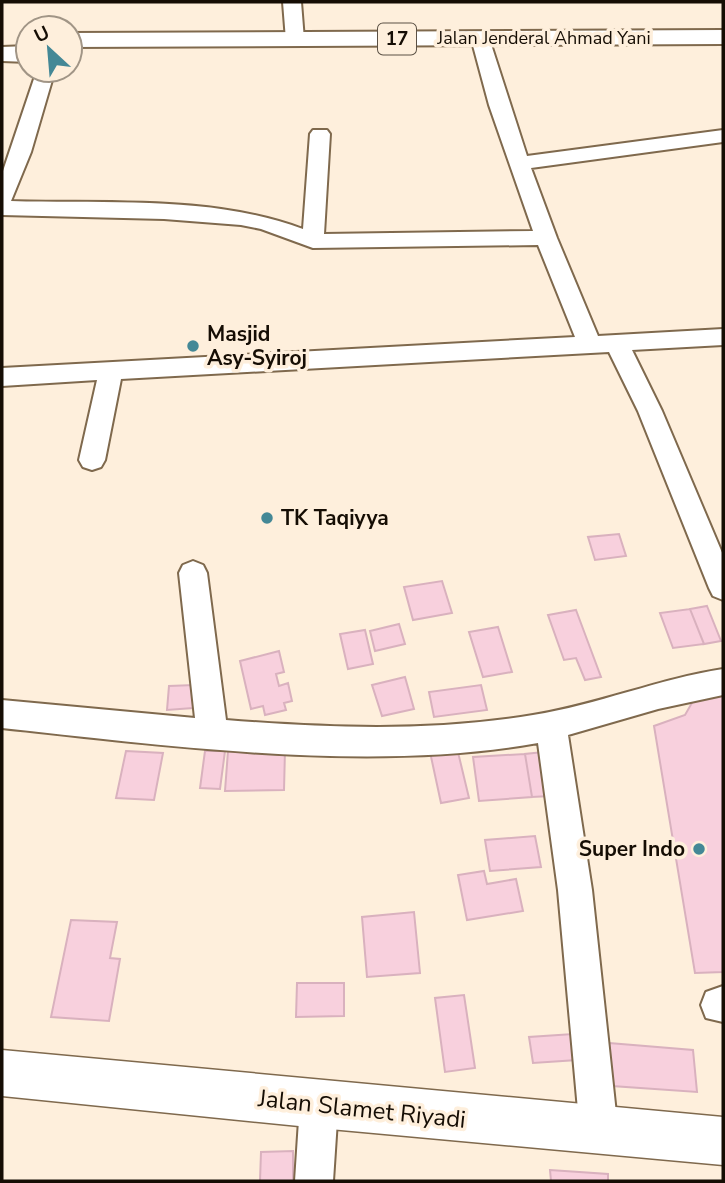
<svg xmlns="http://www.w3.org/2000/svg" width="725" height="1183" font-family="'Nunito Sans',sans-serif">
  <style>
    .building { fill: #f8d0dd; stroke: #d9b1be; stroke-width: 2 }
    .lines { fill: none; stroke-linecap: round; stroke-linejoin: round }
    .minor-casing { stroke: #7f694d; stroke-width: 4 }
    .major-casing { stroke: #7f694d; stroke-width: 3 }
    .highway-casing { stroke: #7f694d; stroke-width: 4 }
    .minor { fill: #fff; fill-rule: evenodd }
    .major { fill: #fff; fill-rule: evenodd }
    .highway { fill: #fff; fill-rule: evenodd }
    .poi-dot { fill: #448896; stroke: #feefdc; stroke-width: 2.5 }
    .labels { text-anchor: middle; dominant-baseline: central; stroke-width: 7; stroke-linejoin: round; paint-order: stroke }
    .far-street-label { font-size: 18px; fill: #150d04; stroke: #feefdc }
    .shield { fill: #feefdc; stroke: #5b5145; stroke-width: 2 }
    .shield-label { font-size: 19px; font-weight: bold; fill: #150d04 }
    .poi-label { font-size: 21px; font-weight: bold; fill: #150d04; stroke: #feefdc; text-anchor: start }
    .near-street-label { font-size: 24px; fill: #150d04; stroke: #feefdc }
  </style>
  <rect width="100%" height="100%" fill="#feefdc"/>
  <path class="building" d="M 619,534 L 626,556 L 595,560 L 588,537 Z
    M 442,581 L 452,613 L 413,620 L 404,587 Z
    M 707,606 L 721,641 L 704,644 L 690,609 Z
    M 690,609 L 704,644 L 673,648 L 660,613 Z
    M 576,610 L 601,677 L 585,680 L 576,658 L 564,660 L 548,615 Z
    M 399,624 L 405,644 L 375,651 L 370,631 Z
    M 498,627 L 512,672 L 483,677 L 469,632 Z
    M 365,630 L 373,664 L 348,669 L 340,634 Z
    M 279,651 L 284,672 L 276,674 L 279,686 L 288,683 L 292,701 L 284,703 L 286,710 L 265,715 L 263,706 L 251,709 L 240,661 Z
    M 405,677 L 414,709 L 382,716 L 372,685 Z
    M 194,685 L 193,708 L 167,710 L 169,686 Z
    M 481,685 L 487,710 L 434,717 L 429,692 Z
    M 723,694 L 723,972 L 695,973 L 654,726 L 685,715 L 693,701 Z
    M 457,748 L 469,798 L 441,803 L 430,752 Z
    M 285,750 L 284,790 L 225,791 L 228,751 Z
    M 126,751 L 163,753 L 154,800 L 116,798 Z
    M 205,751 L 225,751 L 220,789 L 200,788 Z
    M 543,752 L 550,796 L 532,797 L 525,754 Z
    M 525,754 L 532,797 L 479,801 L 473,757 Z
    M 535,836 L 541,867 L 490,871 L 485,840 Z
    M 484,871 L 487,884 L 516,879 L 523,911 L 467,920 L 458,875 Z
    M 414,912 L 420,973 L 367,977 L 362,917 Z
    M 71,920 L 117,922 L 110,958 L 120,959 L 109,1021 L 51,1017 Z
    M 297,983 L 344,983 L 344,1016 L 296,1017 Z
    M 464,995 L 475,1068 L 445,1072 L 435,998 Z
    M 573,1034 L 577,1060 L 533,1063 L 529,1037 Z
    M 609,1043 L 693,1050 L 697,1092 L 612,1086 Z
    M 293,1151 L 293,1181 L 260,1181 L 261,1152 Z
    M 550,1170 L 608,1174 L 608,1181 L 551,1181 Z"/>
  <g class="lines">
    <defs>
      <path id="minor" d="M 283,2 L 301,2 L 304,40 L 301,44 L 295,45 L 286,40 Z
        M 480,33 L 489,38 L 527,156 L 723,130 L 723,142 L 531,168 L 557,238 L 598,336 L 723,329 L 723,345 L 632,350 L 662,411 L 723,555 L 723,600 L 713,596 L 709,588 L 638,411 L 609,352 L 121,379 L 105,460 L 101,467 L 92,470 L 83,467 L 79,460 L 97,380 L 2,386 L 2,368 L 575,337 L 538,245 L 313,248 L 261,229 L 241,225 L 164,219 L 2,215 L 2,174 L 37,70 L 55,70 L 31,152 L 11,201 C 107,204 212,195 303,229 L 310,134 L 313,130 L 327,130 L 330,134 L 324,234 L 533,231 L 489,105 L 471,38 Z
        M 193,561 L 203,565 L 207,573 L 226,720 C 327,728 432,732 533,715 C 597,705 658,679 723,669 L 723,695 L 658,709 L 568,735 L 592,890 L 618,1132 L 612,1145 L 599,1151 L 586,1145 L 580,1132 L 558,890 L 538,743 C 372,773 169,746 2,728 L 2,700 L 195,718 L 179,573 L 183,565 Z
        M 723,986 L 723,1022 L 706,1018 L 701,1005 L 706,992 Z
        M 319,1086 L 332,1092 L 338,1105 L 333,1181 L 295,1181 L 300,1105 L 306,1092 Z"/>
      <path id="major" d="M 2,1050 L 723,1117 L 723,1165 L 319,1128 L 2,1096 Z"/>
      <path id="highway" d="M 723,30 L 723,44 L 70,47 L 70,33 Z
        M 28,46 L 28,62 L 2,61 L 2,47 Z"/>
    </defs>
    <use href="#minor" class="minor-casing"/>
    <use href="#major" class="major-casing"/>
    <use href="#highway" class="highway-casing"/>
    <use href="#minor" class="minor"/>
    <use href="#major" class="major"/>
    <use href="#highway" class="highway"/>
  </g>
  <g class="poi-dot">
    <circle cx="193" cy="346" r="7"/>
    <circle cx="267" cy="518" r="7"/>
    <circle cx="699" cy="849" r="7"/>
  </g>
  <g class="labels">
    <g class="far-street-label">
      <text x="544" y="38">Jalan Jenderal Ahmad Yani</text>
    </g>
    <rect class="shield" x="378" y="23.5" width="38" height="31" rx="5"/>
    <g class="shield-label">
      <text x="397" y="39">17</text>
    </g>
    <g class="poi-label">
      <text x="207" y="334">Masjid<tspan x="207" dy="24">Asy-Syiroj</tspan></text>
      <text x="281" y="518">TK Taqiyya</text>
      <text x="685" y="849" text-anchor="end">Super Indo</text>
    </g>
    <g class="near-street-label">
      <text transform="translate(362 1109) rotate(6)">Jalan Slamet Riyadi</text>
    </g>
  </g>
  <rect width="725" height="1183" fill="none" stroke="#150d04" stroke-width="7"/>
  <g transform="translate(49 49) rotate(334)"><circle r="33" fill="#feefdc" stroke="#a19586" stroke-width="2"/>
  <path d="M0-5L12 26L0 18L-12 26Z" fill="#448896"/>
  <text y="-10" font-size="19" font-weight="bold" text-anchor="middle" fill="#150d04">U</text>
  </g>
</svg>
